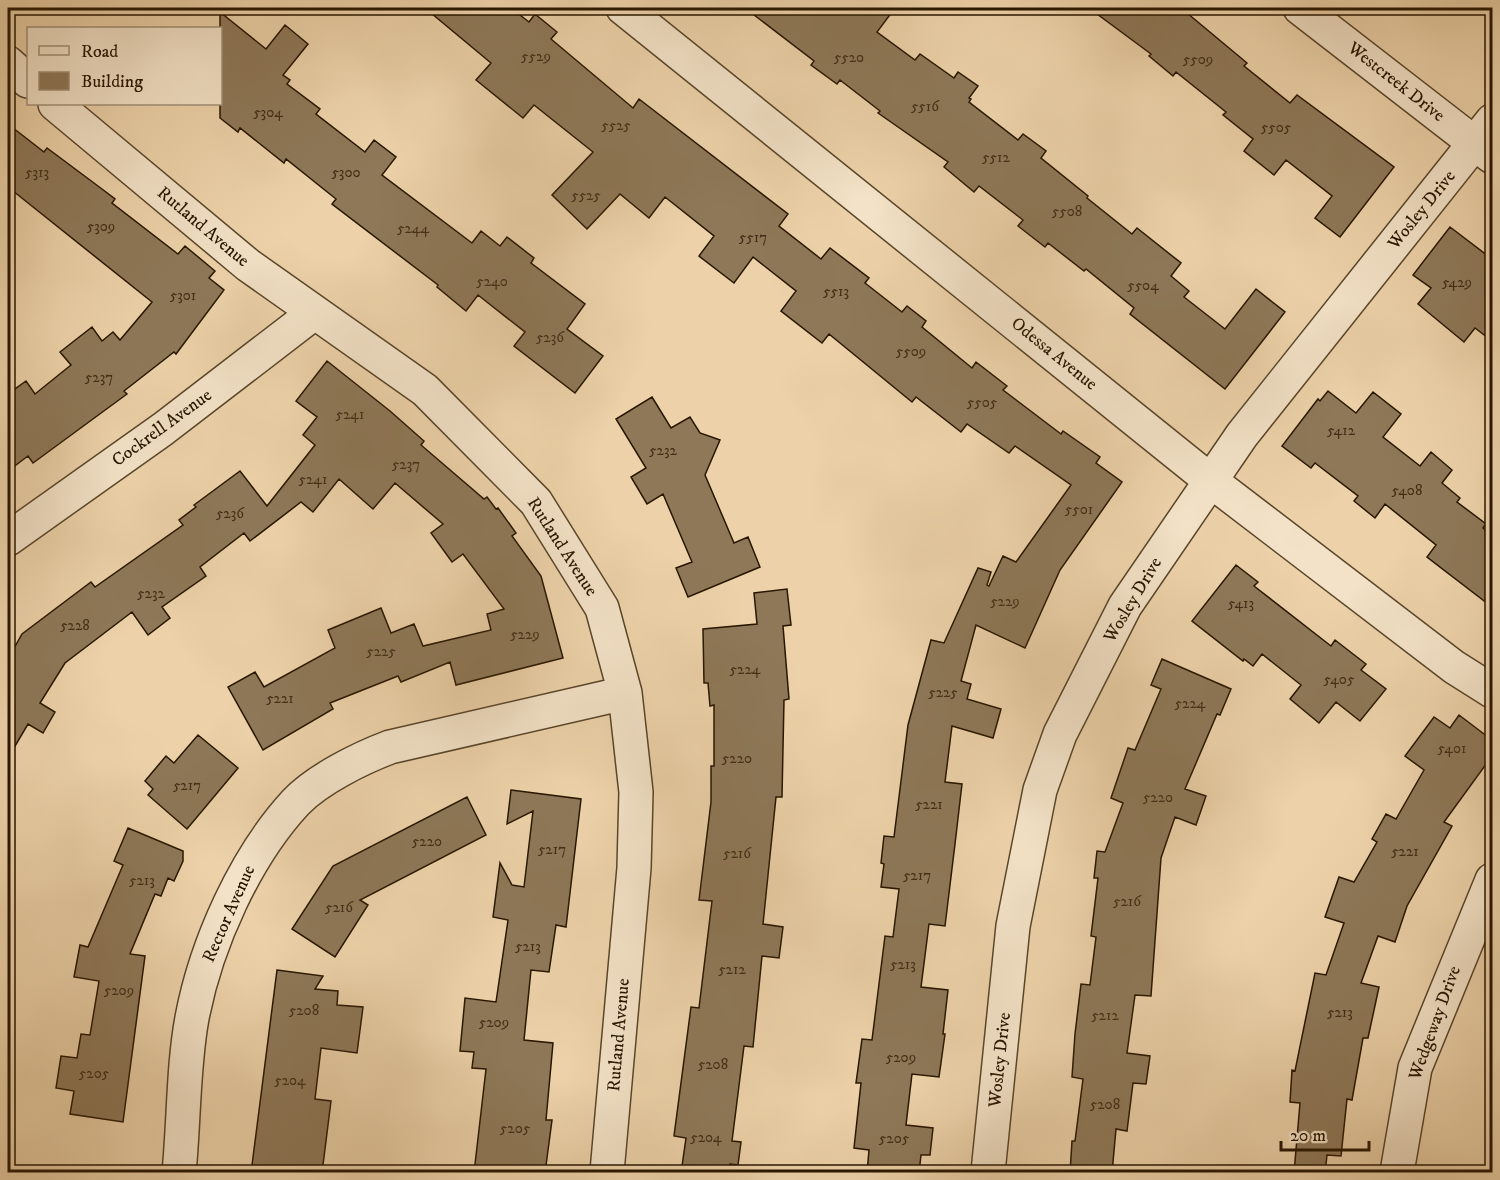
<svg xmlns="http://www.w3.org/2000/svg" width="1500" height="1180" font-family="'IM FELL DW Pica',serif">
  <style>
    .building { fill: #8e7858; stroke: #281600; stroke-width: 1.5 }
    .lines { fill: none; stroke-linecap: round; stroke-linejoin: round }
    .minor-casing { stroke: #59452a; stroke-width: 36 }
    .minor { stroke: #f3e2c7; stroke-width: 33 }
    .labels { text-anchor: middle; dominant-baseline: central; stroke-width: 6; stroke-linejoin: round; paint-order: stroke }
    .number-label { font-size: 15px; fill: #422e16 }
    .street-label { font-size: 18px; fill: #281600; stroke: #f3e2c7 }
  </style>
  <rect width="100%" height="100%" fill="#edd2a9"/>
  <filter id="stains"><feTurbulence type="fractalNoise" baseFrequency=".00333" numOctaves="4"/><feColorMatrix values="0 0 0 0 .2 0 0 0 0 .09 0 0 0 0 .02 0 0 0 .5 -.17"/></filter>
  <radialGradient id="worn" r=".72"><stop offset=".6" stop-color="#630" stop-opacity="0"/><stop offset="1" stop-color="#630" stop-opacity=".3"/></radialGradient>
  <path class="building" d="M 425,8 L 511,8 L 529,22 L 535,14 L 557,32 L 551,39 L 633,108 L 639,99 L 788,214 L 779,226 L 821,259 L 830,248 L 869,278 L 865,283 L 902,312 L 907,306 L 926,321 L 922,327 L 972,368 L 976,362 L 1007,386 L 1003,390 L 1061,434 L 1063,431 L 1100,457 L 1096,463 L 1122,482 L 1060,570 L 1025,648 L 976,625 L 961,681 L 971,684 L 967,699 L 1001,709 L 993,738 L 952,726 L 945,782 L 962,784 L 955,844 L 945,926 L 929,924 L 921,987 L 948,990 L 943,1034 L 945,1034 L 939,1077 L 912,1074 L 906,1125 L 933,1128 L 930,1155 L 921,1155 L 919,1173 L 867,1173 L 869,1150 L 854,1148 L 861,1083 L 856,1083 L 862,1039 L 872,1040 L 885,936 L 893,937 L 899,889 L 881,887 L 884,864 L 881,863 L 884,836 L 894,837 L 908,725 L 931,640 L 944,643 L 978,568 L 991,572 L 987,585 L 989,586 L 1003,556 L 1016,562 L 1071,485 L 1015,446 L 1009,453 L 967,424 L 961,432 L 916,397 L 912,402 L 829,334 L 822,343 L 781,311 L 796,291 L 753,257 L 734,283 L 699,256 L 714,236 L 665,197 L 649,218 L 620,194 L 587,229 L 552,195 L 593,152 L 534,105 L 523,118 L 476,80 L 491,63 Z
    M 745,8 L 895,8 L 877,32 L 915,60 L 920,54 L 954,78 L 958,72 L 978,86 L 969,98 L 971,99 L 969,102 L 1018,140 L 1023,134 L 1046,151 L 1041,158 L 1088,196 L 1087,198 L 1132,234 L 1137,228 L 1181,263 L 1171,276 L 1189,291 L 1184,297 L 1225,329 L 1256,289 L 1285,312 L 1225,389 L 1130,314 L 1134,308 L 1086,269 L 1084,271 L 1048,243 L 1045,247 L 1018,226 L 1023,220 L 979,186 L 974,192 L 944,167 L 948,162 L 878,113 L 880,111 L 840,80 L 837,84 L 811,65 L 814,61 Z
    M 1089,8 L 1181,8 L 1247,63 L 1244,66 L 1290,103 L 1297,95 L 1394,167 L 1340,237 L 1315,218 L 1332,196 L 1286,160 L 1274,175 L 1244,151 L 1253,139 L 1223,115 L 1226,112 L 1176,72 L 1173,76 L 1149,56 L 1151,54 Z
    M 220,12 L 266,49 L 285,25 L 308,44 L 283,75 L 290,80 L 287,84 L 320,109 L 316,114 L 365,152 L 374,140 L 396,157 L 382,175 L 472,243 L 481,231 L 500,246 L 507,237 L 534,258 L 531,263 L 585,304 L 567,329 L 603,356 L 575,393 L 514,346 L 525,332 L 478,295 L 466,311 L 437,287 L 438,285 L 332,204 L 336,199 L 286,159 L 284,163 L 240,128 L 238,132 L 220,118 Z
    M 8,124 L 44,152 L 47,148 L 102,189 L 115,199 L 112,203 L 178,254 L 185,246 L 215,271 L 209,278 L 224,290 L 176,354 L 174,352 L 124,391 L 127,394 L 33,463 L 28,456 L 8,471 L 8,394 L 26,381 L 35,394 L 71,365 L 60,352 L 92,327 L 102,341 L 113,332 L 120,340 L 152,302 L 8,187 Z
    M 1450,227 L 1492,259 L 1492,341 L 1475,328 L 1464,342 L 1418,304 L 1431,288 L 1413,275 Z
    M 327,361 L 390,411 L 424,441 L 421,445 L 484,499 L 487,497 L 496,509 L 498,508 L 516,533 L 512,536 L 541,576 L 563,658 L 456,685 L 450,662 L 401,682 L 398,676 L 330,703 L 333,709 L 263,750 L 228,687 L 255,672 L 264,687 L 335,648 L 328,630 L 381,608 L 391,633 L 414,624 L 423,646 L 491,630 L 487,614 L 504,609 L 463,554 L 452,562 L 431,533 L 443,524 L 395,483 L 373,509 L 339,479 L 313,512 L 301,502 L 250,541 L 244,533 L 200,567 L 206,576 L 162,607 L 170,618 L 148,635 L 132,612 L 65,663 L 40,703 L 55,712 L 43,733 L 28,724 L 8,758 L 8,659 L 22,634 L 91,582 L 95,587 L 183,525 L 179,520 L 196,507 L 194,505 L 240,471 L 267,506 L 315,445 L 303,435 L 317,417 L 296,401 Z
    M 1328,391 L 1356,413 L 1373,392 L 1401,414 L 1383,437 L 1420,466 L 1431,452 L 1452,470 L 1442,483 L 1460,498 L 1457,502 L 1486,524 L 1483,528 L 1492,536 L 1492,607 L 1427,557 L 1436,545 L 1385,504 L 1375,518 L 1354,501 L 1358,496 L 1315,463 L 1311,468 L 1282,446 L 1318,399 L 1320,401 Z
    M 652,397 L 671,428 L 690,417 L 700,433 L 720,440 L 705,475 L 734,543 L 748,537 L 760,567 L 688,597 L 676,568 L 692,562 L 663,494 L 647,504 L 631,477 L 646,468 L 616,419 Z
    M 1236,565 L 1258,582 L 1254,586 L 1331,646 L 1335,640 L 1366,664 L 1361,670 L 1386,689 L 1360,721 L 1336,702 L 1319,723 L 1290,699 L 1301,685 L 1262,654 L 1253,666 L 1244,659 L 1243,661 L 1192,621 Z
    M 787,589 L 791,625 L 783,626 L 789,699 L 784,700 L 782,797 L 776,797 L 763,924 L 783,927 L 779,958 L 762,956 L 753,1047 L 744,1046 L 732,1141 L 741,1142 L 738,1165 L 730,1164 L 729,1173 L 681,1173 L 686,1138 L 674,1136 L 691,1007 L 699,1008 L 712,901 L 699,900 L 711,802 L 711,766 L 714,766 L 714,705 L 710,706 L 708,683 L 704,683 L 703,629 L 757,624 L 754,593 Z
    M 1162,659 L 1231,689 L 1220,715 L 1217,714 L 1185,789 L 1206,796 L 1196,825 L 1175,817 L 1161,858 L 1151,996 L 1135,995 L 1127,1053 L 1150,1056 L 1146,1084 L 1133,1083 L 1127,1131 L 1116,1129 L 1112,1173 L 1070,1173 L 1072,1141 L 1075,1141 L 1083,1079 L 1072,1077 L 1075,1034 L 1081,984 L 1090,985 L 1096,937 L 1091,936 L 1098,878 L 1094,878 L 1097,851 L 1105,852 L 1123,803 L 1111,798 L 1128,748 L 1135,750 L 1161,689 L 1151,685 Z
    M 1459,715 L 1492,740 L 1492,756 L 1444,822 L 1452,826 L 1407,906 L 1395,942 L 1378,936 L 1361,983 L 1379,987 L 1368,1038 L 1363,1038 L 1352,1100 L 1347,1099 L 1341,1156 L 1327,1155 L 1325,1173 L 1294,1173 L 1300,1103 L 1290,1102 L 1292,1070 L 1295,1071 L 1315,973 L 1326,975 L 1344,923 L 1325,917 L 1339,877 L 1354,882 L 1377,842 L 1372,839 L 1386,814 L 1396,819 L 1424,770 L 1405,756 L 1434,717 L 1450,728 Z
    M 198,735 L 238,768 L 187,829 L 148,795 L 153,789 L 145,781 L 166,756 L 174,763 Z
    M 511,790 L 581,799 L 566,927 L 556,925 L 549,972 L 531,970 L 524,1040 L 553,1043 L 546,1120 L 552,1120 L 545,1173 L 474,1173 L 486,1069 L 472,1068 L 474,1052 L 460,1051 L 465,998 L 496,1002 L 508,920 L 493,917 L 500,863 L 512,885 L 524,887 L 533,811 L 507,824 Z
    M 467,797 L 486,835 L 360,900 L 368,905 L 335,957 L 292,929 L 333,866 Z
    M 128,828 L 183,851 L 183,861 L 174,881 L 168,878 L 161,896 L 155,894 L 130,954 L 145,956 L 123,1122 L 70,1114 L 74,1091 L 56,1088 L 61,1056 L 77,1058 L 81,1034 L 90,1035 L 99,981 L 74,977 L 80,945 L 88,947 L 123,865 L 114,861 Z
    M 277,970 L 323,976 L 315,989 L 338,991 L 337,1005 L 363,1007 L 357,1053 L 321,1048 L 315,1099 L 331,1101 L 322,1173 L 251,1173 Z"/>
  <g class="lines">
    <defs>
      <path id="minor" d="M 623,8 L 1211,481 L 1454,667 L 1492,691
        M 1300,8 L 1491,156
        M 8,63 L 28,81
        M 55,104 L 248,265 L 425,390 L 536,502 L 602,608 L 625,693 L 636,792 L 634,868 L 607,1172
        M 8,539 L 163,429 L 314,313
        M 179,1172 C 184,1123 183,1066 192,1018 C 206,944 245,857 296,802 C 318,779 361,758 390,747 L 625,693
        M 988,1172 L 1013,926 L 1040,790 L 1060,734 L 1125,606 L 1242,435 L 1492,121
        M 1397,1172 L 1415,1068 L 1492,880"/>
    </defs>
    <use href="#minor" class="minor-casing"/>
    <use href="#minor" class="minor"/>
  </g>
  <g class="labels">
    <g class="number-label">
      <text x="536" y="56">5529</text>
      <text x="849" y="57">5520</text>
      <text x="1198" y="59">5509</text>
      <text x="925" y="106">5516</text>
      <text x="268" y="112">5304</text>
      <text x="616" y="125">5525</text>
      <text x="1276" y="127">5505</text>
      <text x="996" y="157">5512</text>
      <text x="37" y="172">5313</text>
      <text x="346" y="172">5300</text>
      <text x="586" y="195">5525</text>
      <text x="1067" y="211">5508</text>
      <text x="101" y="226">5309</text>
      <text x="413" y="228">5244</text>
      <text x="753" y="237">5517</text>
      <text x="492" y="281">5240</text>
      <text x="1457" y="282">5429</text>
      <text x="1143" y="285">5504</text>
      <text x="836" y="291">5513</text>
      <text x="183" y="295">5301</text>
      <text x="550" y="337">5236</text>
      <text x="911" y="351">5509</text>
      <text x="99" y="377">5237</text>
      <text x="982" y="402">5505</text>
      <text x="350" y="414">5241</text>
      <text x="1341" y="430">5412</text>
      <text x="663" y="450">5232</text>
      <text x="406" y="464">5237</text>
      <text x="313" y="479">5241</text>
      <text x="1407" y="490">5408</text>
      <text x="1079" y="509">5501</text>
      <text x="230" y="513">5236</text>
      <text x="151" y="593">5232</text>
      <text x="1005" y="601">5229</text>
      <text x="1241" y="603">5413</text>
      <text x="75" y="625">5228</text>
      <text x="525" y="634">5229</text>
      <text x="381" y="651">5225</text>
      <text x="745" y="669">5224</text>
      <text x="1339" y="679">5405</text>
      <text x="943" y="692">5225</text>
      <text x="280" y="698">5221</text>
      <text x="1190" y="703">5224</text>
      <text x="1452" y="748">5401</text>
      <text x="737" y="758">5220</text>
      <text x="187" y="785">5217</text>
      <text x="1158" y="797">5220</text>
      <text x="929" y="804">5221</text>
      <text x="427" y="841">5220</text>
      <text x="552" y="849">5217</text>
      <text x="1405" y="851">5221</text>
      <text x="737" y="853">5216</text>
      <text x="917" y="875">5217</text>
      <text x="142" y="880">5213</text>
      <text x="1127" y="901">5216</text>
      <text x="339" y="907">5216</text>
      <text x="528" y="946">5213</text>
      <text x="903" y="964">5213</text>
      <text x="732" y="969">5212</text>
      <text x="119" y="990">5209</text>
      <text x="304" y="1010">5208</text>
      <text x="1340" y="1012">5213</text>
      <text x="1105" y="1015">5212</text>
      <text x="494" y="1022">5209</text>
      <text x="901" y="1057">5209</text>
      <text x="713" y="1064">5208</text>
      <text x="94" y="1073">5205</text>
      <text x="290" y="1080">5204</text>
      <text x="1105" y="1104">5208</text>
      <text x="515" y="1128">5205</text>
      <text x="706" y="1137">5204</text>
      <text x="894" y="1138">5205</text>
    </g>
    <g class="street-label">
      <text transform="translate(1396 82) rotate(38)">Westcreek Drive</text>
      <text transform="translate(1422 210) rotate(-51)">Wosley Drive</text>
      <text transform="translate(203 227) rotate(40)">Rutland Avenue</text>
      <text transform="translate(1054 354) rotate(39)">Odessa Avenue</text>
      <text transform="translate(162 428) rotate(-36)">Cockrell Avenue</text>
      <text transform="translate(562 547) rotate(57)">Rutland Avenue</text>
      <text transform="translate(1133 600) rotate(-59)">Wosley Drive</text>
      <text transform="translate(229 914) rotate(-66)">Rector Avenue</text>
      <text transform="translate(1435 1023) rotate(-70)">Wedgeway Drive</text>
      <text transform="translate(619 1035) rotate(-85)">Rutland Avenue</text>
      <text transform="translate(1000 1060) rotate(-84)">Wosley Drive</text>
    </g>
  </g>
  <rect width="1500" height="1180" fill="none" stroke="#edd2a9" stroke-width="30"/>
  <rect x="9" y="9" width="1482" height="1162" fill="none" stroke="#281600" stroke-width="3"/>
  <rect x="15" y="15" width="1470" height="1150" fill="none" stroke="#281600" stroke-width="1.5"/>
  <rect x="27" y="27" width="195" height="78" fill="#f3e2c7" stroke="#a29077" stroke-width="1.5"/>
  <rect x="39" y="46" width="30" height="9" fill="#f3e2c7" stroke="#a29077" stroke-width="1.5"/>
  <text x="81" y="57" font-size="18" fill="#281600">Road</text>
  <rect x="39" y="72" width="30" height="18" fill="#8e7858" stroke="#a29077" stroke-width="1.5"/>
  <text x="81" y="87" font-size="18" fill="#281600">Building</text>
  <path d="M1281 1141v9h88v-9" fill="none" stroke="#281600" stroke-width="3"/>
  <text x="1290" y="1141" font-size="18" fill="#281600" stroke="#f3e2c7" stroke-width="4.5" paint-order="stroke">20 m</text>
  <rect width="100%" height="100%" filter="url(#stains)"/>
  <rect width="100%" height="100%" fill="url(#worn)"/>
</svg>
